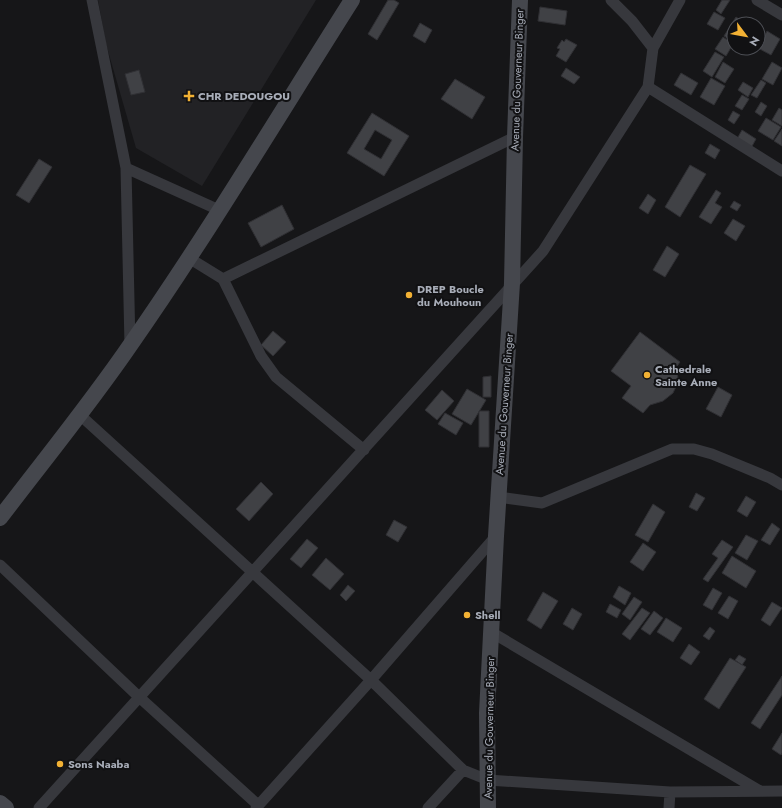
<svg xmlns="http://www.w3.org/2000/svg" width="782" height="808" font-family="Jost,sans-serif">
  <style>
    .built { fill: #222225 }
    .building { fill: #404145; stroke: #303034; fill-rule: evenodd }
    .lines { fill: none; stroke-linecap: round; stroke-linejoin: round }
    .street { stroke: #37383d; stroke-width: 11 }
    .secondary { stroke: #45474d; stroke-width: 16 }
    .poi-dot { fill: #f2b134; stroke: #111113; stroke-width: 1.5 }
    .labels { text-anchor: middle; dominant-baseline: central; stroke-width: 4; stroke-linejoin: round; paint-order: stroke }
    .street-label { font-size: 11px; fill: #a8adb8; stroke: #111113 }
    .poi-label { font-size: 11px; font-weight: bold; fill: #a8adb8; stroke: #111113; text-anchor: start }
  </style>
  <rect width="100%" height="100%" fill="#161618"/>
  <path class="built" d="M 98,0 L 316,0 L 202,186 L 136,148 L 106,44 Z"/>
  <path class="building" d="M 388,0 L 394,0 L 399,3 L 377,40 L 368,34 Z
    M 722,0 L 730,0 L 721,14 L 716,10 Z
    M 540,7 L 567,11 L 565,25 L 538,21 Z
    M 714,12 L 725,18 L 718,30 L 707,24 Z
    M 736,17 L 746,24 L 734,24 L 734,42 L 724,36 Z
    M 420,23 L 432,30 L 425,43 L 413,36 Z
    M 767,31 L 780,39 L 771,55 L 758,48 Z
    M 723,37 L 733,44 L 726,56 L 715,49 Z
    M 566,39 L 577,45 L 566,62 L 556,56 L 560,49 L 557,48 L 562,40 L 564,42 Z
    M 715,52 L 724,57 L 712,77 L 703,71 Z
    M 723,62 L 734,69 L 725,83 L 715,77 Z
    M 772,62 L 782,68 L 773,85 L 762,79 Z
    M 566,68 L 580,77 L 574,84 L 561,76 Z
    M 139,70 L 145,92 L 131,95 L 125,74 Z
    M 681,73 L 698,83 L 691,95 L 674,85 Z
    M 711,78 L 725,86 L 714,105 L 700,97 Z
    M 455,79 L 485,97 L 472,119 L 441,99 Z
    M 761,80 L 766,83 L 757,98 L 751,95 Z
    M 743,82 L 753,88 L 748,97 L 738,90 Z
    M 742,95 L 749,99 L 742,110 L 735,106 Z
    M 761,102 L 767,106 L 761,116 L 755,112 Z
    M 779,108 L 782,110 L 782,126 L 772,120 Z
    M 733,111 L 740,115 L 734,124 L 728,120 Z
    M 372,113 L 409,136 L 384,176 L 347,153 ZM 375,130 L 392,140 L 381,159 L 364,149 Z
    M 766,118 L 781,127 L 773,140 L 758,131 Z
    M 782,129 L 782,146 L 774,141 Z
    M 742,130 L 756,139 L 751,148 L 737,139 Z
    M 710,144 L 720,150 L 715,159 L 705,153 Z
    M 39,159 L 52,167 L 29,203 L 16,195 Z
    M 690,165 L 706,174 L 680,217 L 665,207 Z
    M 716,190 L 721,193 L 715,203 L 722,207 L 711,224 L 699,217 Z
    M 648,194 L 656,200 L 648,214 L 639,208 Z
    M 734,201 L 741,205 L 737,211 L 730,207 Z
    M 282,205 L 294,229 L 261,247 L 248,223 Z
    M 733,219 L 745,226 L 736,241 L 724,233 Z
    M 667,246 L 679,254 L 665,277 L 653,270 Z
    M 273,331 L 286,342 L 273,356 L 261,345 Z
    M 640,332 L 680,362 L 675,369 L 679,380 L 673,393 L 663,401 L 650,405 L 643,413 L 622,398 L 631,386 L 611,371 Z
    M 491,376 L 491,397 L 483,397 L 483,377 Z
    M 718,387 L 732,395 L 721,417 L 706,409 Z
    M 467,389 L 486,400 L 471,425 L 452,414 Z
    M 442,390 L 454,401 L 437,420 L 425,410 Z
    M 479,411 L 489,411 L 489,447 L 479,447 Z
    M 445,413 L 463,423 L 456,435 L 438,424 Z
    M 261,482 L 273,494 L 249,521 L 236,509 Z
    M 696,493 L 705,498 L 697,511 L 689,507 Z
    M 746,496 L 756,502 L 747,517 L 737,511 Z
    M 653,504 L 665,512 L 648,542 L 635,535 Z
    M 394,520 L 407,527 L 398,542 L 386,535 Z
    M 772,523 L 780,529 L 770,545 L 761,540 Z
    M 746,535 L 758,541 L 747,560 L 735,553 Z
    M 307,539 L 318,548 L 301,568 L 290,559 Z
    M 722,540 L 733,547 L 708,582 L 703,579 L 718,558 L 712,554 Z
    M 643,543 L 656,552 L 643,571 L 630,562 Z
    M 732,556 L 756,571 L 746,588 L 722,573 Z
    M 326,558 L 344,574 L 330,590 L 312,575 Z
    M 348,585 L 355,591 L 346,601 L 340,595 Z
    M 619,586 L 631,593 L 625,605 L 613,597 Z
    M 713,588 L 722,593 L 712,610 L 703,605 Z
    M 543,592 L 558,601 L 541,629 L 527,620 Z
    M 729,596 L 738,601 L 728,619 L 718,613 Z
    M 634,597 L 642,602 L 630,620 L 622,614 Z
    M 772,602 L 782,608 L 770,626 L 761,620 Z
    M 610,604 L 621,610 L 617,618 L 606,612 Z
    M 572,608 L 582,614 L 573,630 L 563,624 Z
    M 642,608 L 650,613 L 630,640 L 622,634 Z
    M 654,611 L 663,618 L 650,635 L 641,629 Z
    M 666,618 L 682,628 L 673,642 L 657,632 Z
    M 710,627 L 715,631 L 709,640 L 703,636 Z
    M 689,644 L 700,652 L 691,665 L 680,658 Z
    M 739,655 L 746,659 L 742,665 L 735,660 Z
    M 730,658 L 746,667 L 719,709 L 704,699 Z
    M 782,676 L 782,695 L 760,729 L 751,723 Z
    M 782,733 L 782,753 L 781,755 L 772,749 Z"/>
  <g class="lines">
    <path class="street" d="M 92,0 L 126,168 L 130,345
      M 611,0 L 632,21 L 653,48
      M 757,0 L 782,15
      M 648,87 L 782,171
      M 126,168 L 219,210
      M 189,258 L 223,279 L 515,137
      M 223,279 L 261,356 L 276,377 L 364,450
      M 80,415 L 371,680 L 463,770 L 488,780 L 670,792 L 782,791
      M 498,497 L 542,503 L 672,449 L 694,449 L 712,454 L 770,478 L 782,485
      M 0,565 L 138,696 L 258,805
      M 491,632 L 760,791
      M 39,808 L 543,251 L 648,87 L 653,48 L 680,0
      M 256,808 L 371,680 L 496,536
      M 428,808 L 463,770
      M 669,808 L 670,792"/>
    <path class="secondary" d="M 0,518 C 44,460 90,404 131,344 C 209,232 279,115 352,0
      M 0,803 L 6,808
      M 488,808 L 487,713 L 496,536 L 512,283 L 515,137 L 520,0"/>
  </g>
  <g class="poi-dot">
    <path d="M187 90h4v4h4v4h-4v4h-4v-4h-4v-4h4z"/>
    <circle cx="409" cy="295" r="4"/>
    <circle cx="647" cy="375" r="4"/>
    <circle cx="467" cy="615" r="4"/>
    <circle cx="60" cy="764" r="4"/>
  </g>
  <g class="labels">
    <g class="street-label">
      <text transform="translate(517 80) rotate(-88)">Avenue du Gouverneur Binger</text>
      <text transform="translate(504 404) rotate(-86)">Avenue du Gouverneur Binger</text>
      <text transform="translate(489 728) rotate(-89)">Avenue du Gouverneur Binger</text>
    </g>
    <g class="poi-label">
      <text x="198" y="96">CHR DEDOUGOU</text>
      <text x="417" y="289">DREP Boucle<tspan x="417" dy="13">du Mouhoun</tspan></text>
      <text x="655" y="369">Cathedrale<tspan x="655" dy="13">Sainte Anne</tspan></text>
      <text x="475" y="615">Shell</text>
      <text x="68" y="764">Sons Naaba</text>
    </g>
  </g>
  <g transform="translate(746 36) rotate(122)"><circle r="19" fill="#111113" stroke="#4d4f55"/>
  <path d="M0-3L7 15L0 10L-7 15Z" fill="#f2b134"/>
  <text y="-6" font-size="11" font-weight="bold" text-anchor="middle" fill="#a8adb8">N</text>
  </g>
</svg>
